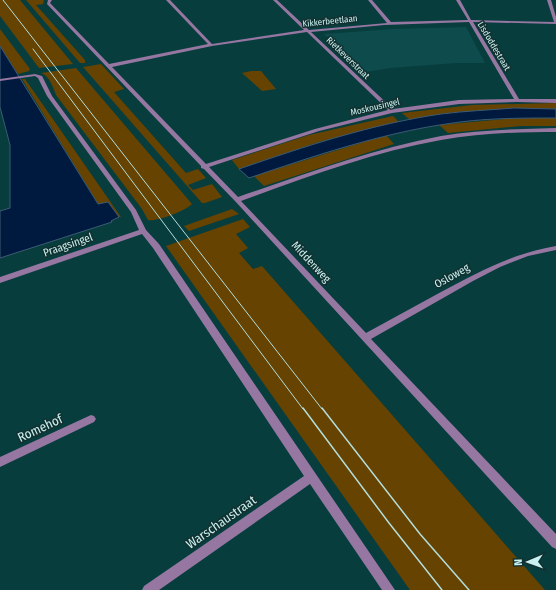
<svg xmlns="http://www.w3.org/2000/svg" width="556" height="590" font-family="'Fira Sans Condensed',sans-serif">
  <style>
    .built { fill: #0d4b4c }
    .green { fill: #664300 }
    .water { fill: #001a3f; stroke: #3c5b74 }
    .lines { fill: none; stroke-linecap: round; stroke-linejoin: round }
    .pedestrian { fill: #9577a2; fill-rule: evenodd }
    .minor { fill: #9577a2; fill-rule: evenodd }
    .tram-far1 { stroke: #b3dedd; stroke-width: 1 }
    .tram { stroke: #b3dedd; stroke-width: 1.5 }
    .labels { text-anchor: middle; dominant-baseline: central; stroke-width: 3; stroke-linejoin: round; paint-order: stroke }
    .far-street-label { font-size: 9px; fill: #c8f2f1; stroke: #143030 }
    .street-label { font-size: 11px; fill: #c8f2f1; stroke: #143030 }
    .near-street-label { font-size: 13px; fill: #c8f2f1; stroke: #143030 }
  </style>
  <rect width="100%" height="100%" fill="#083d3d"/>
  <path class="built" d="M 466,27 L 485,63 L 457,63 L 390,68 L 366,72 L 324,34 L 393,29 Z"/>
  <path class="green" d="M 0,0 L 20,0 L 73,64 L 39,68 L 0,16 Z
    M 26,0 L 44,0 L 43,4 L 36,5 L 85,60 L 85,63 L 80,63 Z
    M 0,29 L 30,69 L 29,71 L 18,74 L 0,46 Z
    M 101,64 L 124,89 L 114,92 L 186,173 L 198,169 L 206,178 L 188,185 L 193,190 L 212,184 L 222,197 L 205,203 L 202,203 L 83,67 Z
    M 76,68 L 192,204 C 185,211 157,222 148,220 L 142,209 L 56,95 C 53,87 49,75 41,73 Z
    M 251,71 L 261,71 L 276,89 L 262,91 L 242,73 Z
    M 22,79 L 25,79 L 121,217 L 119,217 L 108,202 L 98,204 Z
    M 556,103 L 556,109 C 507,108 458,111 410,120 L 402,113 L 472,105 Z
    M 393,116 L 399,122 L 319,142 L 239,169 L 232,160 L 309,135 Z
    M 515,118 L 556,118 L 556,126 L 521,126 L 448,133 L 439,125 Z
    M 386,135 L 394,144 L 264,186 L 254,176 Z
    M 232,209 L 239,214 L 189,231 L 184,226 Z
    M 243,219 L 250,227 L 236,234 L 248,248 L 239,253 L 253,269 L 262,266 L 545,590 L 410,590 L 166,246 Z"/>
  <path class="water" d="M 0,46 L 98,204 L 108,202 L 119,217 L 111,221 L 112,222 L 0,258 L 0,211 L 10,208 L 10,145 L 0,107 Z
    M 514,108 L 556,109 L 556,118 C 520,118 482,118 446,124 C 379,134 314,156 249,178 L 239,169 C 306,146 372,124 441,114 C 465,111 490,110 514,108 Z"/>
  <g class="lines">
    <path class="pedestrian" d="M 91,415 L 94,416 L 96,419 L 94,422 L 0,467 L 0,457 Z"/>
    <path class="minor" d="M 48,0 L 52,0 L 50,3 L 109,64 L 208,44 L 166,0 L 170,0 L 212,44 L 304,30 L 273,0 L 277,0 L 309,30 L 387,23 L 368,0 L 372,0 L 391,22 L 468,20 L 456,0 L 460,0 L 471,20 L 554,22 L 547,0 L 551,0 L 556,17 L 556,24 L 473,22 L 519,99 L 556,99 L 556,103 L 517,102 L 459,104 L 392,113 L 319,131 L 209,167 L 238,197 C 305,174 372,149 441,136 C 479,130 518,129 556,128 L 556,132 C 518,132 479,133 441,140 C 373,152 307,177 241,201 L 366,333 C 391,319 416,306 441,292 C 478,272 514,253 556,246 L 556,250 L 528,256 L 500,267 L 473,281 L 371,339 L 556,534 L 556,549 L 552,547 L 235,201 L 204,169 L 201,168 L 201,166 L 47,4 ZM 469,22 L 514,99 L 459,100 L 393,109 L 311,32 L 384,25 ZM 307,32 L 388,110 L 315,129 L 206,164 L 112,67 L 212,46 Z
      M 35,74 L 42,76 L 52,96 L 136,210 L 146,230 L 159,244 L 395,590 L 382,590 L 310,484 L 159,590 L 142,590 L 144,586 L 304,476 L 153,248 L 142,234 L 0,283 L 0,277 L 139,230 L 131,212 L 47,96 L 38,78 L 35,76 L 0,81 L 0,79 Z"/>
    <path class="tram-far1" d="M 3,0 L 322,409
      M 33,49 L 303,409"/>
    <path class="tram" d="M 303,408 L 389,523 L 442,590
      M 322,408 L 420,534 L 469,590"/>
  </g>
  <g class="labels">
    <g class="far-street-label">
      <text transform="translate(330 21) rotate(-6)">Kikkerbeetlaan</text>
      <text transform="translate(494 46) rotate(59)">Lisdoddestraat</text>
      <text transform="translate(348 58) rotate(44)">Rietkeverstraat</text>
      <text transform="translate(375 107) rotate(-13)">Moskousingel</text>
    </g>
    <g class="street-label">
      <text transform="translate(68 245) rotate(-19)">Praagsingel</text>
      <text transform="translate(311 262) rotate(47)">Middenweg</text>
      <text transform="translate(452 276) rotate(-29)">Osloweg</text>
    </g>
    <g class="near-street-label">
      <text transform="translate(40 428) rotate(-25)">Romehof</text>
      <text transform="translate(221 522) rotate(-35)">Warschaustraat</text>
    </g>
  </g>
  <g transform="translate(528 562) rotate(268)" stroke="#143030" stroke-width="3" paint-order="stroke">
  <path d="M0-3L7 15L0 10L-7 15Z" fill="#c8f2f1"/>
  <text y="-6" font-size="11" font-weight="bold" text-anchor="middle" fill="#c8f2f1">N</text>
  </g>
</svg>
